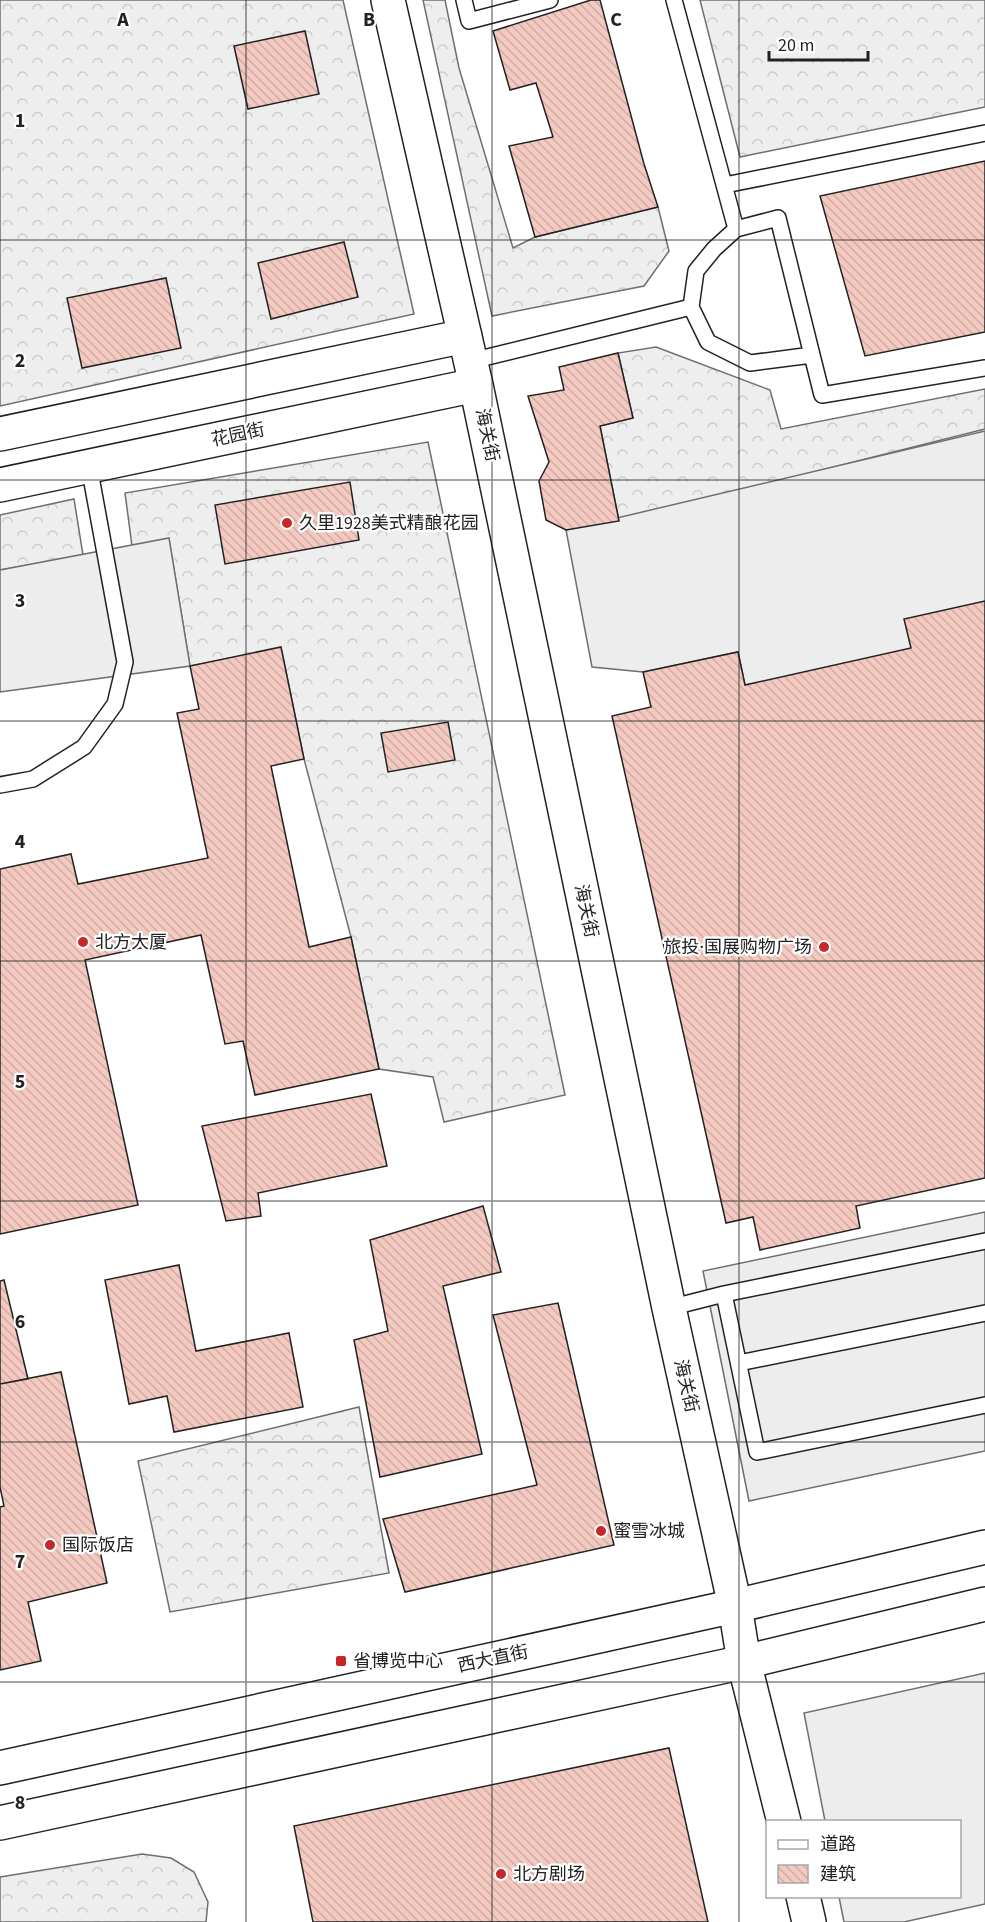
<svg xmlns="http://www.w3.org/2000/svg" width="985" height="1922" font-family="'Source Sans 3','Noto Sans SC',sans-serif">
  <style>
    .forest { fill: url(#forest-crowns); stroke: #6f6f6f; stroke-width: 1.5 }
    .parking { fill: #ededed; stroke: #6f6f6f; stroke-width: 1.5 }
    .building { fill: url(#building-back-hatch); stroke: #222; stroke-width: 1.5 }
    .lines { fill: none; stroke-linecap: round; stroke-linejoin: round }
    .lane-casing { stroke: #222; stroke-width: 18 }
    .secondary-casing { stroke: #222; stroke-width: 36 }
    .primary-casing { stroke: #222; stroke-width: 36 }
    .lane { stroke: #fff; stroke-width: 15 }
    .secondary { stroke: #fff; stroke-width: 33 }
    .primary { stroke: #fff; stroke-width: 33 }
    .grid { fill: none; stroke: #222; stroke-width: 1.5; stroke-opacity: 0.55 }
    .poi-dot { fill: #c62828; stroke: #fff; stroke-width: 2 }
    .labels { text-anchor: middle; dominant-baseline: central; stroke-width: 4.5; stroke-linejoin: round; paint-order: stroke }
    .street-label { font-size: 18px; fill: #222; stroke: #fff }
    .poi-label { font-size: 18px; fill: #222; stroke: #fff; text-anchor: start }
    .grid-label { font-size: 20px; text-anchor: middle; font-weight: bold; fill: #222; stroke: #fff; stroke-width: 4.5; stroke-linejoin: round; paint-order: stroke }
  </style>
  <defs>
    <pattern id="forest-crowns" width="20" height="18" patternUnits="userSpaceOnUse" patternTransform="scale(1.5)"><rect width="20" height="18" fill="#eee"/><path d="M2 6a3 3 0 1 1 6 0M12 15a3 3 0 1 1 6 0" fill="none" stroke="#ccc"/></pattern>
    <pattern id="building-back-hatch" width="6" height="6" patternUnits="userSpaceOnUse" patternTransform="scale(1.5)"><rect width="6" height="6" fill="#f3c9c0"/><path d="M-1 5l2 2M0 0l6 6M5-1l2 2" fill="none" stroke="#d0aca5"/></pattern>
  </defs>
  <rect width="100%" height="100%" fill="#fff"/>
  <path class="forest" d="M 0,0 L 343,0 L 414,314 L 0,406 Z
    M 423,0 L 445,0 L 459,68 L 513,248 L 535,237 L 658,207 L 669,251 L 644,286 L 492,316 Z
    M 700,0 L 985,0 L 985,107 L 740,157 Z
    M 656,347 L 770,390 L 781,429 L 985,389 L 985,429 L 619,521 L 600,426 L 633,418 L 618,353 Z
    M 428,442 L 565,1095 L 444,1122 L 433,1077 L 379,1069 L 351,937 L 304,759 L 281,648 L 190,666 L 169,539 L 132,546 L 125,493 Z
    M 74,499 L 83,555 L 0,570 L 0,515 Z
    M 359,1407 L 389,1573 L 170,1612 L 138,1461 Z
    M 142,1854 L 171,1858 L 194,1872 L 208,1902 L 206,1922 L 0,1922 L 0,1877 Z"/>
  <path class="parking" d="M 985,431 L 985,601 L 914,657 L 745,685 L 738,652 L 643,672 L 592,667 L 566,530 Z
    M 169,538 L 190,666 L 0,692 L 0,570 Z
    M 985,1212 L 985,1451 L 749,1501 L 703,1271 Z
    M 985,1673 L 985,1904 L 904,1922 L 844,1922 L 839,1897 L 960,1896 L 960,1822 L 825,1821 L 804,1713 Z"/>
  <path class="building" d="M 591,0 L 600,0 L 644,164 L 658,207 L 535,237 L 509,146 L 553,137 L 536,83 L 510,90 L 493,31 Z
    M 305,31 L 319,94 L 248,109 L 234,46 Z
    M 985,161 L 985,332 L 865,356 L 820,196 Z
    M 344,242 L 358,297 L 271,319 L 258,263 Z
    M 166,278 L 181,348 L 82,368 L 67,298 Z
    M 618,353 L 633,418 L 600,426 L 619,521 L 566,530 L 546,520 L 539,481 L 549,462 L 528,396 L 564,390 L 559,367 Z
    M 350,482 L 359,540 L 225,564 L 215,505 Z
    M 985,601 L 985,1178 L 856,1206 L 860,1228 L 760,1250 L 753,1217 L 726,1223 L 612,716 L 651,707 L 643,672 L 738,652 L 745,685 L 911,648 L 904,619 Z
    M 281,647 L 304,759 L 271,766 L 309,947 L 351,937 L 379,1069 L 255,1095 L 243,1041 L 225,1044 L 201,935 L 85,960 L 138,1205 L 0,1234 L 0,869 L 71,854 L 78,884 L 208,858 L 177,713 L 199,709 L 190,666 Z
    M 448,722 L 455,760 L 388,772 L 381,733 Z
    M 371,1094 L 387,1166 L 258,1193 L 261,1216 L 226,1221 L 202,1126 Z
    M 483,1206 L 501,1272 L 443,1286 L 482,1454 L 380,1477 L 354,1340 L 388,1331 L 370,1240 Z
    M 179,1265 L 196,1351 L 289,1333 L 303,1407 L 174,1432 L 167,1396 L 129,1404 L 105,1280 Z
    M 4,1280 L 28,1379 L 0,1384 L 0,1281 Z
    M 558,1303 L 614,1545 L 405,1592 L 383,1519 L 537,1485 L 493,1315 Z
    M 61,1372 L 107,1583 L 28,1602 L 41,1661 L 0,1670 L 0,1507 L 4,1506 L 0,1487 L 0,1384 Z
    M 669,1748 L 708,1922 L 313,1922 L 294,1826 Z"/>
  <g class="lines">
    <defs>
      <path id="lane" d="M 464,0 L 469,21 L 550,0
        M 674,0 L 736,229
        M 725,185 L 985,133
        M 812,355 L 822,395 L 985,368
        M 471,361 L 691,307 L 708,342 L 750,363 L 812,355 L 778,218 L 736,229 L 714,249 L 696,271 L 691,307
        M 0,785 L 33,779 L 84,747 L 115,704 L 125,662 L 89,466
        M 724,1294 L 757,1452 L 985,1405
        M 669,1308 L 724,1294 L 985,1241
        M 739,1363 L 985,1313"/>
      <path id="secondary" d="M 388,0 L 476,385 L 669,1308 L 735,1606 L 744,1662 L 784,1822
        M 0,434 L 465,336
        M 0,485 L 476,385
        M 803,1896 L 809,1922"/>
      <path id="primary" d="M 0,1768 L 735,1606 L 985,1547
        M 0,1823 L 744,1662 L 985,1604"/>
    </defs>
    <use href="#lane" class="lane-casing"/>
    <use href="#secondary" class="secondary-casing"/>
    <use href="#primary" class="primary-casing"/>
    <use href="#lane" class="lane"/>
    <use href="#secondary" class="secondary"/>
    <use href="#primary" class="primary"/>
  </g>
  <path class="grid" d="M 246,0 L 246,1922M 492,0 L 492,1922M 739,0 L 739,1922M 0,240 L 985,240M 0,480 L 985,480M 0,721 L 985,721M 0,961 L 985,961M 0,1201 L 985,1201M 0,1442 L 985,1442M 0,1682 L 985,1682"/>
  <g class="poi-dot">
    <circle cx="287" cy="523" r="6"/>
    <circle cx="83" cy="942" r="6"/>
    <circle cx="824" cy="947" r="6"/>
    <circle cx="601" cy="1531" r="6"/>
    <circle cx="50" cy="1545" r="6"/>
    <rect x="335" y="1655" width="12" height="12" rx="3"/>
    <circle cx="501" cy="1874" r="6"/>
  </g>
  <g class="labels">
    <g class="street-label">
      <text transform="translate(238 435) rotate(-12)">花园街</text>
      <text transform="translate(487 435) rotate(78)">海关街</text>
      <text transform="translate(586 911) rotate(78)">海关街</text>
      <text transform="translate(686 1386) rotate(77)">海关街</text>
      <text transform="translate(493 1659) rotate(-12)">西大直街</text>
    </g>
    <g class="poi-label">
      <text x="299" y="523">久里1928美式精酿花园</text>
      <text x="95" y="942">北方大厦</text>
      <text x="812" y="947" text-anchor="end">旅投·国展购物广场</text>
      <text x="613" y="1531">蜜雪冰城</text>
      <text x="62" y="1545">国际饭店</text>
      <text x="353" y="1661">省博览中心</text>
      <text x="513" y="1874">北方剧场</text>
    </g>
  </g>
  <g class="grid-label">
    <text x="123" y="26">A</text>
    <text x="369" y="26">B</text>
    <text x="616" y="26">C</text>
    <text x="20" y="127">1</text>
    <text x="20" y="367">2</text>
    <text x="20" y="607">3</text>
    <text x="20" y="848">4</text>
    <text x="20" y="1088">5</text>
    <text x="20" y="1328">6</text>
    <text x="20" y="1568">7</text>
    <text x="20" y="1809">8</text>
  </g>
  <rect x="766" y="1820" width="195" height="78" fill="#ffffff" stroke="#a7a7a7" stroke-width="1.5"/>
  <rect x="778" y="1840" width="30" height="9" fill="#ffffff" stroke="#a7a7a7" stroke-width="1.5"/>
  <text x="820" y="1850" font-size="18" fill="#222222">道路</text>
  <rect x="778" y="1865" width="30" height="18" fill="url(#building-back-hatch)" stroke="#a7a7a7" stroke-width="1.5"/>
  <text x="820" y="1880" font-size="18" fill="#222222">建筑</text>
  <path d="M769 51v9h99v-9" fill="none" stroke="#222222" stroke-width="3"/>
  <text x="778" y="51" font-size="18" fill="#222222" stroke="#ffffff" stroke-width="4.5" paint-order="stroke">20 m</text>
</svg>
